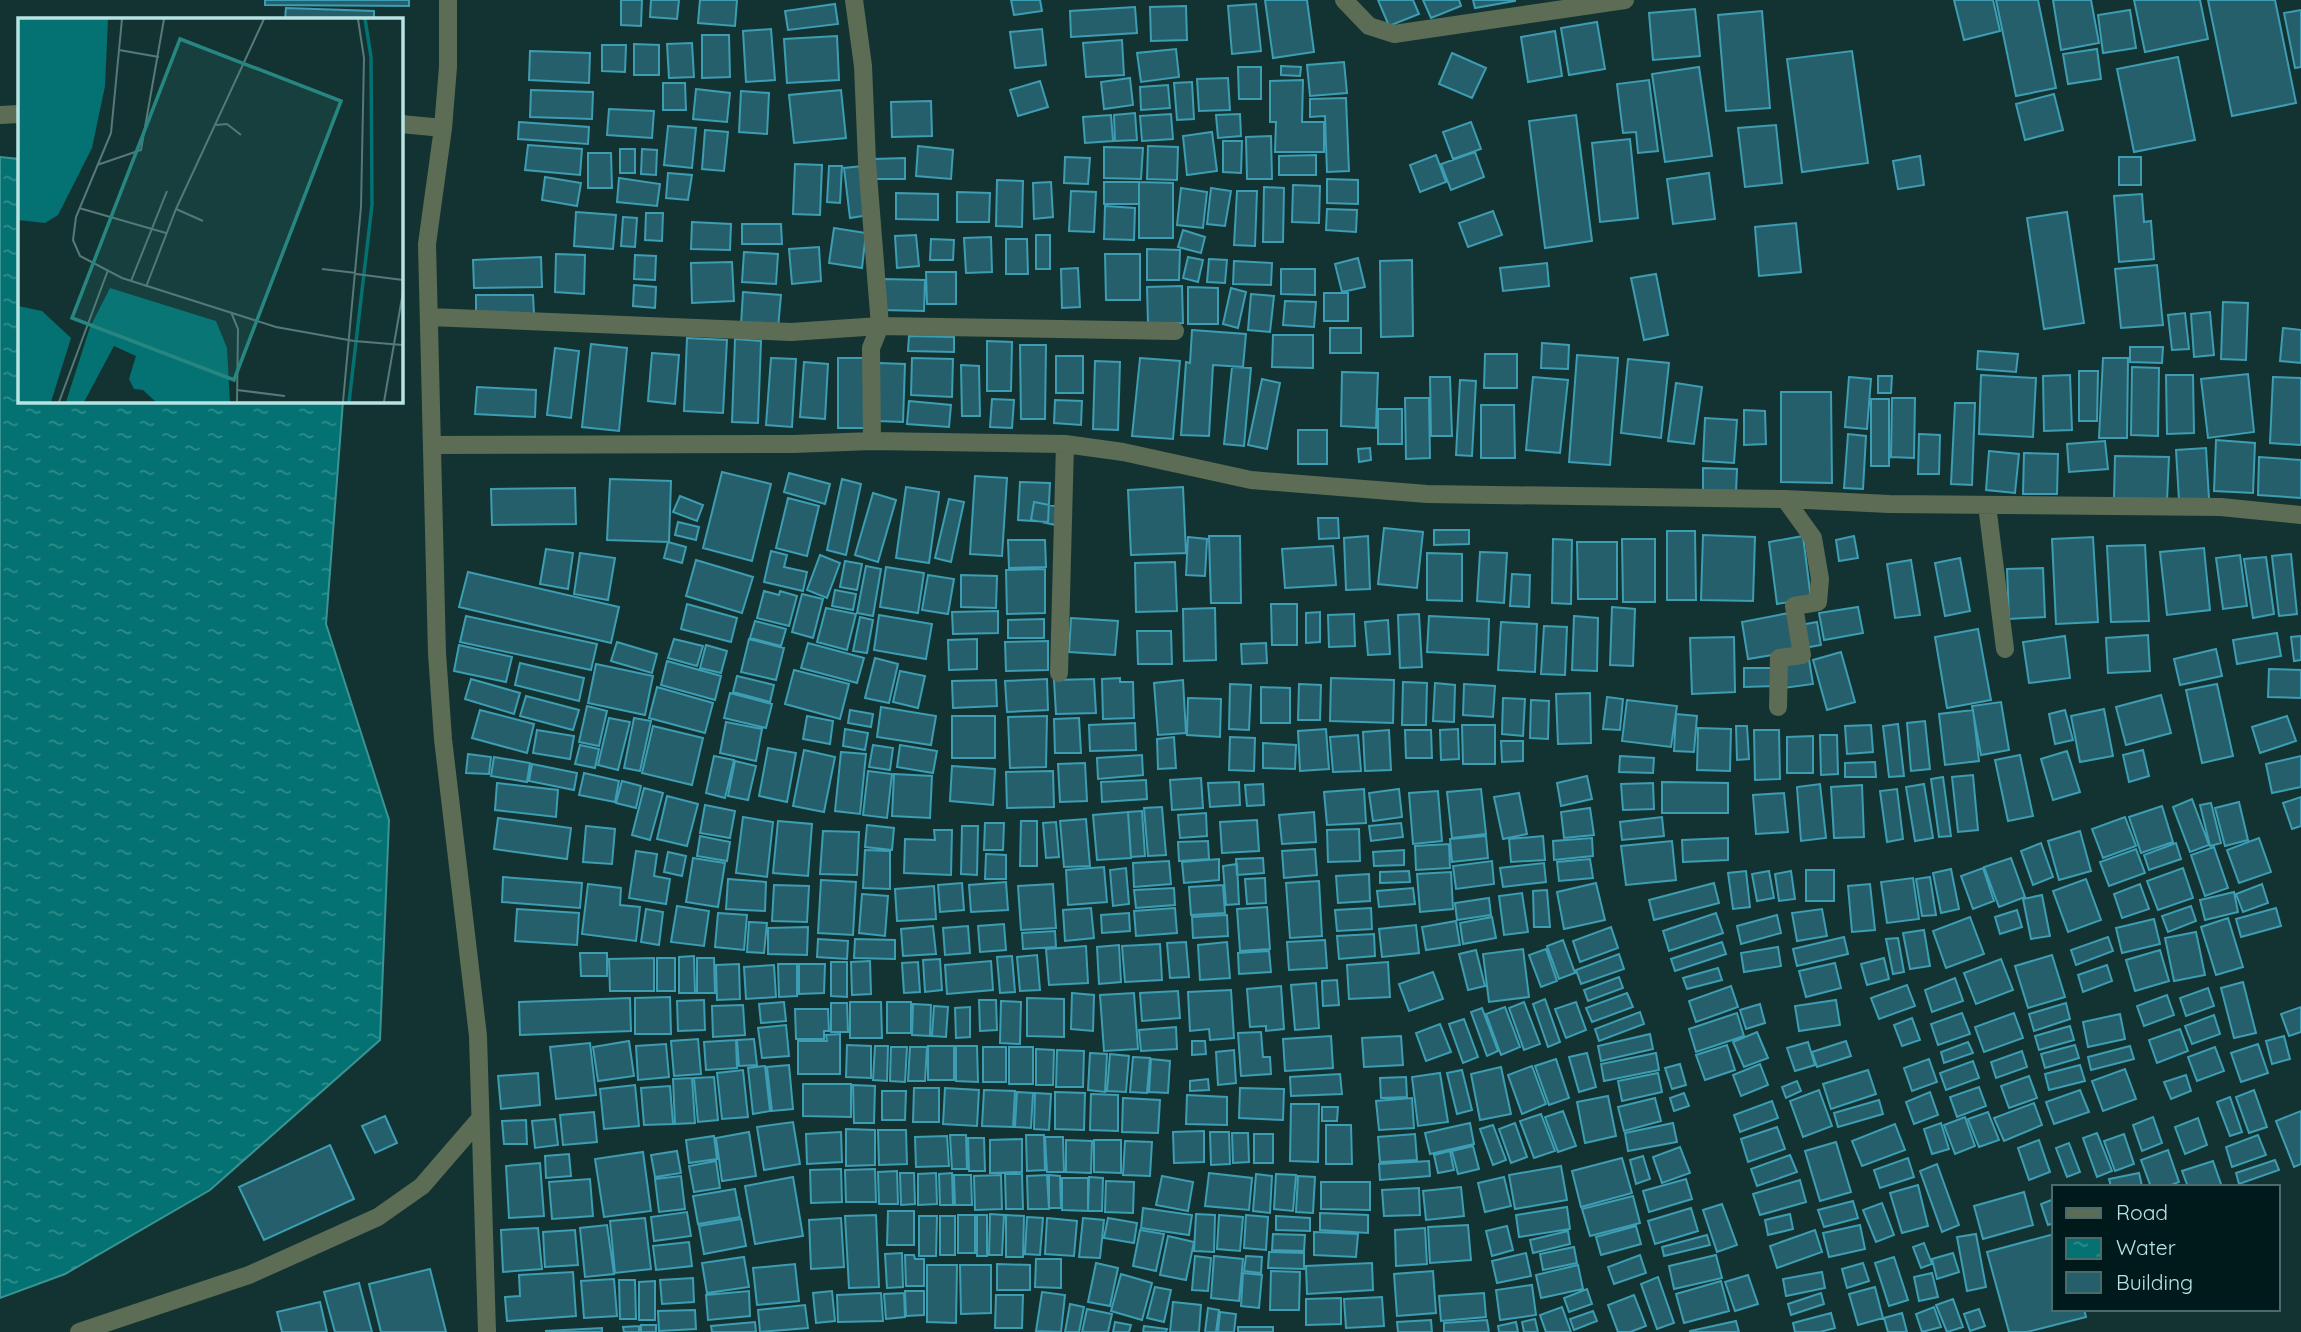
<svg xmlns="http://www.w3.org/2000/svg" width="2301" height="1332" font-family="Quicksand,sans-serif">
	<style>
		.water { fill: url(#water-ripples); stroke: #3a9494; stroke-width: 2 }
		.building { fill: #255f6c; stroke: #3d9db2; stroke-width: 2 }
		.lines { fill: none; stroke-linecap: round; stroke-linejoin: round }
		.minor { stroke: #5d6d55; stroke-width: 18 }
		.inset-river { fill: none; stroke: #047272; stroke-width: 3.5 }
		.inset-road { fill: none; stroke: #557a79; stroke-width: 2 }
		.view { fill: #288680; fill-opacity: 0.15; stroke: #288680; stroke-width: 3.5 }
		.inset-edge { fill: none; stroke: #b7e4e3; stroke-width: 3.5 }
	</style>
	<defs>
		<pattern id="water-ripples" width="26" height="14" patternUnits="userSpaceOnUse" patternTransform="scale(1.75)"><rect width="26" height="14" fill="#047272"/><path d="M2 4q2-2 4 0t4 0M15 11q2-2 4 0t4 0" fill="none" stroke="#328d8d"/></pattern>
	</defs>
	<rect width="100%" height="100%" fill="#133333"/>
	<path class="water" d="M0 157 19 159V401H343L326 624 389 820 380 1040 210 1190 65 1274 0 1298Z"/>
	<path class="building" d="M265 0H409V6L265 5Z
		M621 0H642L641 26 621 25Z
		M651 0H679L677 19 650 17Z
		M700 0H737L735 26 698 23Z
		M1011 0H1040L1042 11 1014 15Z
		M1265 0H1307L1314 52 1273 58Z
		M1378 0H1413L1419 14 1389 26Z
		M1423 0H1459L1461 6 1431 18Z
		M1473 0H1515V1L1475 8Z
		M1954 0H1993L2000 31 1964 40Z
		M1996 0H2038L2056 88 2016 96Z
		M2053 0H2091L2099 43 2061 50Z
		M2134 0H2200L2208 39 2145 52Z
		M2208 0H2275L2296 103 2232 116Z
		M835 4 838 24 788 30 785 11Z
		M1256 4 1261 51 1232 54 1228 6Z
		M1186 6 1187 40 1151 41 1150 7Z
		M1135 7 1137 33 1071 37 1070 11Z
		M286 8 374 11V19H285Z
		M1695 9 1700 56 1653 60 1649 13Z
		M2130 10 2136 48 2103 53 2098 15Z
		M2301 10V67L2295 68 2284 13Z
		M1762 11 1770 108 1726 111 1718 15Z
		M1597 22 1605 69 1569 75 1561 28Z
		M771 29 775 80 746 82 743 31Z
		M1042 29 1046 65 1015 68 1010 32Z
		M1555 31 1562 76 1528 82 1521 37Z
		M702 35H729L730 77 702 78Z
		M837 36 839 80 787 83 784 39Z
		M1122 40 1124 75 1086 77 1083 43Z
		M692 43 694 77 669 78 667 44Z
		M634 44 659 45V75H634Z
		M602 45H626L625 72 602 71Z
		M1176 49 1179 77 1141 82 1137 53Z
		M2097 49 2101 79 2068 84 2063 54Z
		M530 51 590 53 589 83 529 80Z
		M1852 51 1868 163 1802 172 1787 59Z
		M1452 53 1486 68 1472 98 1439 84Z
		M2178 57 2195 140 2134 152 2117 69Z
		M1344 62 1347 93 1310 96 1307 65Z
		M1281 66 1301 67 1300 76 1281 75Z
		M1238 67H1261V99H1239Z
		M1699 67 1712 156 1665 162 1652 74Z
		M1130 78 1133 105 1104 109 1101 82Z
		M1228 78 1230 110 1199 111 1197 79Z
		M1303 80 1302 122H1324V152H1275L1276 122H1270V81Z
		M1649 80 1658 151 1638 153 1636 132 1623 133 1617 84Z
		M1040 81 1048 107 1018 116 1010 90Z
		M1192 82 1194 119 1177 120 1174 83Z
		M663 83H685L686 110H663Z
		M1168 85 1170 108 1141 110 1140 87Z
		M696 89 730 93 727 122 693 119Z
		M531 90 593 92 592 119 530 117Z
		M841 90 846 138 794 143 789 95Z
		M741 91 769 93 767 134 739 132Z
		M2054 94 2063 130 2025 140 2016 104Z
		M1346 98 1349 171 1327 172 1325 116 1310 117V99Z
		M931 101 932 136 892 137 891 102Z
		M609 109 654 111 652 138 607 135Z
		M1135 113 1137 140 1115 141 1114 115Z
		M1171 114 1173 139 1142 141 1140 116Z
		M1240 114 1241 136 1218 138 1216 115Z
		M1111 115 1113 141 1085 143 1083 117Z
		M1576 115 1592 241 1545 248 1529 121Z
		M519 122 589 127 588 144 518 139Z
		M1471 122 1481 149 1453 159 1443 132Z
		M1776 125 1782 183 1745 187 1738 128Z
		M668 126 696 128 692 168 664 165Z
		M705 130 728 132 724 171 702 169Z
		M1212 132 1217 171 1187 175 1183 136Z
		M1271 136 1272 179H1247L1246 137Z
		M1630 139 1638 218 1600 222 1592 143Z
		M1223 141H1242L1241 173 1223 172Z
		M528 145 582 149 580 175 525 170Z
		M918 146 953 150 951 179 916 176Z
		M1148 146 1178 147 1177 180 1147 179Z
		M1104 147 1143 148 1141 179 1104 178Z
		M620 149H635V173H620Z
		M642 149 657 150 656 175 641 174Z
		M1475 152 1484 177 1451 190 1441 164Z
		M588 153H611L612 188H588Z
		M1316 155V175H1279V156Z
		M1436 155 1446 182 1420 192 1410 165Z
		M1920 156 1924 185 1898 189 1893 161Z
		M1065 157 1090 158 1088 184 1064 183Z
		M2119 157H2141V185H2119Z
		M905 158V179H874V159Z
		M795 164 822 165 820 215 793 214Z
		M829 166H842L840 203 827 202Z
		M862 166 869 215 850 218 844 168Z
		M668 173 692 175 688 200 666 198Z
		M1709 173 1715 219 1673 224 1667 179Z
		M545 177 581 183 577 206 542 200Z
		M619 178 660 184 657 206 617 202Z
		M1327 179 1358 180V204L1327 203Z
		M997 180 1023 181 1022 227 996 226Z
		M1051 182 1053 217 1034 219 1033 183Z
		M1104 182H1139V204H1104Z
		M1139 182 1173 183V238H1139Z
		M1293 185 1320 186 1319 223 1292 222Z
		M1264 187 1284 188 1283 242H1263Z
		M1181 188 1207 192 1203 228 1177 225Z
		M1211 188 1231 191 1225 226 1207 224Z
		M1071 191 1096 192 1094 232 1069 231Z
		M1237 191H1257L1255 246 1234 245Z
		M957 192 990 193 989 222H957Z
		M896 193 938 194V220L896 219Z
		M2142 194 2144 222 2151 221 2154 259 2119 262 2114 196Z
		M1105 206 1135 208 1134 240 1104 239Z
		M1327 209 1357 210 1356 232 1326 230Z
		M1493 211 1502 235 1468 247 1459 223Z
		M576 212 616 215 613 249 574 246Z
		M2067 212 2084 323 2044 329 2027 218Z
		M646 213H663L662 241 645 240Z
		M623 217 637 218 635 247 621 246Z
		M692 222 731 224 730 250 691 249Z
		M1796 223 1801 272 1759 276 1755 227Z
		M742 224H781L782 244H742Z
		M834 228 866 233 862 268 829 263Z
		M1183 230 1205 237 1201 253 1178 247Z
		M916 235 919 266 897 268 895 236Z
		M1036 235H1050V269H1036Z
		M991 237 992 272 966 273 964 238Z
		M931 239 954 240 953 260H930Z
		M1006 239H1027L1028 274H1006Z
		M819 247 821 281 792 284 789 249Z
		M1147 249 1180 250 1179 280H1147Z
		M744 252 778 254 776 284 742 282Z
		M556 254 585 255 584 294 555 292Z
		M1105 254H1140V300H1106Z
		M635 255 656 256 655 280 634 279Z
		M541 257 542 287 474 288 473 260Z
		M1188 257 1203 260 1198 282 1183 278Z
		M1358 258 1365 287 1342 292 1335 264Z
		M1209 259 1227 260 1225 283 1207 282Z
		M1412 260 1413 336 1381 337 1380 261Z
		M1234 261 1272 263 1271 285 1233 284Z
		M732 262 734 301 692 303 691 263Z
		M1547 263 1549 286 1503 291 1500 268Z
		M2157 265 2163 325 2121 328 2115 269Z
		M1078 268 1080 307 1062 308 1061 269Z
		M1281 269H1315V295L1281 294Z
		M926 272H956V304H927Z
		M1656 274 1668 335 1644 340 1631 278Z
		M884 279 925 280 924 311 883 310Z
		M634 285 656 287 655 308 633 306Z
		M1182 286 1183 323 1148 324 1147 287Z
		M1188 287 1218 288V324H1188Z
		M1231 288 1246 292 1238 328 1223 324Z
		M743 292 781 295 778 328 741 325Z
		M1324 293H1348V321H1324Z
		M1251 294 1274 296 1270 332 1248 330Z
		M476 295H533L534 314H476Z
		M1285 301 1316 302 1314 327 1283 325Z
		M2223 302 2248 303 2246 360 2221 359Z
		M2210 312 2214 355 2194 357 2191 314Z
		M2185 313 2189 349 2172 350 2168 315Z
		M1330 328H1361V353H1330Z
		M2283 328 2301 330V363L2280 361Z
		M1192 330 1246 334 1243 367 1213 365 1209 436 1181 435 1186 362 1190 363Z
		M1273 335H1313V368L1272 367Z
		M909 336 954 337V352L908 351Z
		M687 338 727 340 723 413 684 411Z
		M735 339 761 341 758 423 732 422Z
		M987 341 1012 342 1011 391H987Z
		M1542 343 1569 345 1568 369 1541 368Z
		M591 344 627 348 619 431 582 427Z
		M1020 345H1046L1045 419H1021Z
		M2130 347H2163L2162 363 2130 362Z
		M555 348 579 351 571 418 547 415Z
		M1978 351 2018 354 2016 372 1977 369Z
		M652 353 679 355 675 404 648 401Z
		M1485 354H1517V388H1484Z
		M1577 355 1618 358 1610 465 1569 462Z
		M1056 356H1083V393H1056Z
		M771 358 796 359 792 427 766 425Z
		M838 358H868V428H838Z
		M912 358 953 359 952 397 911 395Z
		M1140 358 1180 361 1173 439 1132 436Z
		M2103 358H2128L2127 438H2099Z
		M1628 359 1669 363 1661 438 1621 433Z
		M1095 361 1120 362 1118 430 1093 429Z
		M804 362 828 364 825 419 800 417Z
		M879 363 905 364 903 422 877 421Z
		M961 365 979 366 980 416H962Z
		M1232 367 1251 368 1244 446 1224 444Z
		M2132 367 2159 368 2158 436 2131 435Z
		M2079 371H2098L2097 421H2079Z
		M1342 372 1378 373 1376 428 1341 426Z
		M2248 374 2254 432 2208 438 2201 379Z
		M1981 375 2036 378 2033 437 1979 434Z
		M2070 375 2072 430 2044 431 2043 376Z
		M2166 375H2193L2194 433 2167 434Z
		M1878 376H1892L1891 393H1878Z
		M1430 377H1450L1452 436H1431Z
		M1533 377 1568 380 1560 453 1526 450Z
		M1849 377 1871 379 1867 429 1845 427Z
		M2273 377 2301 378V445L2270 443Z
		M1262 379 1280 383 1267 449 1248 445Z
		M1460 380 1476 381 1472 456 1456 455Z
		M1676 383 1702 387 1694 444 1668 441Z
		M477 387 536 390 535 417 475 414Z
		M1781 392H1831L1832 483 1781 482Z
		M1405 398H1429L1430 458 1406 459Z
		M1892 398H1915L1914 458 1891 457Z
		M992 399 1014 400 1012 428 990 427Z
		M1871 399H1889V466H1871Z
		M1055 400 1082 401 1081 425 1054 423Z
		M909 401 951 405 949 427 907 424Z
		M1955 403H1975L1972 485 1951 484Z
		M1481 405H1514L1515 458H1481Z
		M1378 409H1402V444H1378Z
		M1744 410 1765 411 1766 444 1744 445Z
		M1705 418 1737 420 1734 463 1703 461Z
		M1298 430H1327V464H1298Z
		M1848 434 1866 436 1863 489 1844 488Z
		M1919 434 1940 435 1939 474H1918Z
		M2216 440 2255 443 2253 493 2214 491Z
		M2105 441 2108 469 2069 472 2067 444Z
		M1370 448 1371 460 1359 462 1358 449Z
		M2206 448 2209 499 2179 500 2176 450Z
		M1989 451 2019 454 2015 493 1986 490Z
		M2024 453 2058 454 2057 494H2023Z
		M2115 456 2169 457 2167 501 2114 498Z
		M2259 457 2301 460V498L2258 495Z
		M1703 468 1737 469 1736 492 1703 491Z
		M722 472 771 484 752 561 703 548Z
		M789 473 830 484 825 504 784 492Z
		M975 476 1007 478 1002 556 970 554Z
		M610 479 671 481 669 542 607 540Z
		M842 479 861 484 846 555 827 550Z
		M1020 482 1050 483 1048 522 1018 520Z
		M906 487 939 492 929 563 896 558Z
		M1183 487 1186 553 1131 555 1128 490Z
		M575 488 576 524 492 525 491 489Z
		M873 493 896 500 878 562 855 555Z
		M680 496 703 505 697 521 673 512Z
		M788 498 819 506 807 556 776 548Z
		M949 499 964 502 951 562 935 558Z
		M1034 502 1060 507 1056 525 1031 520Z
		M1318 518H1338L1339 538 1319 539Z
		M678 522 699 527 696 540 675 535Z
		M1384 528 1423 532 1417 588 1378 584Z
		M1434 530H1469V544L1434 545Z
		M1667 531H1695L1696 600H1667Z
		M1703 535 1755 537 1753 601 1701 600Z
		M1209 536H1240L1241 603H1211Z
		M1368 536 1370 589 1346 590 1344 538Z
		M1803 536 1811 599 1777 604 1769 542Z
		M1854 536 1858 558 1839 561 1836 540Z
		M1188 537 1207 539 1205 576 1186 575Z
		M2093 537 2098 622 2056 624 2052 539Z
		M1553 539 1572 540 1571 604 1552 603Z
		M1622 539H1655V602H1623Z
		M1008 540H1045L1046 567 1009 568Z
		M668 542 686 547 682 563 664 558Z
		M1577 542H1617V599H1578Z
		M2145 545 2149 621 2111 622 2107 546Z
		M1333 546 1336 585 1285 588 1282 549Z
		M2204 548 2210 610 2167 615 2160 552Z
		M546 549 573 553 568 589 540 584Z
		M771 551 787 555 784 567 807 572 803 591 764 582Z
		M1480 552 1507 553 1504 603 1477 601Z
		M580 553 615 558 608 600 574 594Z
		M1427 553 1462 554V601L1427 600Z
		M2291 554 2297 614 2279 616 2272 556Z
		M820 555 840 563 827 598 807 590Z
		M2240 555 2247 606 2223 609 2216 558Z
		M2266 557 2274 614 2253 618 2244 559Z
		M1960 558 1970 611 1945 616 1935 563Z
		M696 560 753 577 742 613 686 596Z
		M1911 560 1920 615 1895 618 1887 564Z
		M845 561 862 564 857 590 840 587Z
		M1175 562 1177 611 1136 612 1135 563Z
		M866 566 881 569 873 616 857 613Z
		M886 567 924 573 918 613 880 607Z
		M2043 568 2045 617 2009 619 2007 569Z
		M1045 569V613L1007 614 1006 570Z
		M468 572 619 607 611 643 459 607Z
		M1512 574 1530 575 1529 607 1510 606Z
		M928 575 954 579 948 614 922 610Z
		M961 575 997 576 996 608 961 607Z
		M835 590 856 594 853 610 832 606Z
		M764 591 779 595 780 591 797 596 789 626 757 618Z
		M802 594 823 599 813 638 792 632Z
		M687 604 737 618 731 642 681 629Z
		M1271 604H1297V645H1272Z
		M1612 607 1635 609 1633 666 1610 665Z
		M1858 607 1863 633 1824 640 1819 613Z
		M826 608 856 614 847 650 817 642Z
		M1215 608 1216 660 1184 661 1183 609Z
		M998 611V633L953 634 952 612Z
		M1320 612V642L1306 643V613Z
		M1789 613 1796 651 1748 659 1742 622Z
		M1354 614 1355 646 1329 647 1328 615Z
		M1419 614 1422 667 1400 668 1398 615Z
		M879 615 932 624 926 659 874 650Z
		M466 616 597 644 591 670 460 642Z
		M1429 616 1489 619 1488 655 1427 652Z
		M1574 616 1598 618 1597 671 1572 670Z
		M860 617 873 620 867 653 853 651Z
		M1071 618 1118 621 1115 655 1069 652Z
		M1044 619V638H1008V620Z
		M1388 620 1390 654 1368 655 1365 622Z
		M755 621 786 629 781 646 750 638Z
		M1501 622 1537 624 1535 672 1498 670Z
		M1817 622 1821 645 1804 648 1800 625Z
		M1544 626 1567 627 1565 675 1541 674Z
		M1978 629 1991 700 1947 708 1935 637Z
		M1137 631H1171L1172 664H1138Z
		M2277 633 2281 656 2237 664 2233 640Z
		M2148 635 2150 671 2108 673 2106 638Z
		M2065 636 2070 678 2029 683 2023 642Z
		M2301 636V660L2294 661 2291 637Z
		M1734 637 1735 692 1692 694 1690 638Z
		M674 639 703 646 697 666 668 658Z
		M749 639 784 648 776 680 741 672Z
		M977 639V669L949 670 948 640Z
		M1048 641V670L1006 671 1005 642Z
		M617 642 657 654 652 673 611 661Z
		M808 643 864 658 857 683 801 668Z
		M1266 643 1267 663 1242 664 1241 644Z
		M459 645 512 657 506 682 454 671Z
		M706 645 727 651 721 673 700 668Z
		M2216 649 2222 676 2180 685 2174 659Z
		M1841 652 1855 702 1827 710 1813 660Z
		M875 658 898 664 889 703 865 698Z
		M1809 659 1813 684 1784 688 1780 663Z
		M667 661 721 676 715 700 661 685Z
		M520 663 584 678 579 701 515 685Z
		M596 664 653 676 645 715 588 703Z
		M1744 668H1775V686L1744 687Z
		M2269 669 2301 670V698L2268 697Z
		M794 670 849 684 840 719 785 704Z
		M900 671 925 676 918 708 893 702Z
		M737 676 774 685 770 702 733 692Z
		M1120 678V682H1133L1134 718 1103 719 1102 679Z
		M1331 678 1394 680 1393 723 1330 721Z
		M471 679 520 693 514 714 465 699Z
		M1047 679 1048 710 1007 712 1005 681Z
		M1094 679 1096 713 1056 714 1054 680Z
		M996 680 997 706 953 708 952 681Z
		M1183 680 1186 733 1158 735 1154 683Z
		M1403 682 1427 683 1426 725H1402Z
		M1435 683 1455 685 1454 722 1433 721Z
		M1230 684 1251 685 1249 730 1229 729Z
		M1299 684 1321 685 1320 720H1298Z
		M1464 684 1495 686 1493 717 1463 715Z
		M2217 684 2233 756 2202 763 2186 690Z
		M657 687 713 703 705 733 649 718Z
		M1261 687 1290 688V723H1261Z
		M730 693 772 704 766 728 724 718Z
		M1590 693 1591 743 1558 744 1556 694Z
		M2161 695 2171 733 2126 745 2116 707Z
		M526 696 579 710 573 730 520 716Z
		M1607 697 1623 699 1620 730 1603 729Z
		M1188 698 1221 699 1220 737 1187 735Z
		M1503 698 1525 699 1523 736 1502 734Z
		M1531 700 1549 701 1548 739 1530 738Z
		M1627 700 1677 706 1671 747 1622 741Z
		M2001 702 2009 750 1981 755 1972 706Z
		M587 706 607 711 599 746 579 742Z
		M881 707 936 716 931 745 877 737Z
		M2104 709 2113 756 2080 762 2071 716Z
		M480 710 534 724 527 753 472 738Z
		M850 710 873 714 871 727 848 723Z
		M1973 710 1979 761 1945 765 1939 714Z
		M2065 710 2073 740 2055 744 2049 714Z
		M1676 714 1697 716 1694 752 1674 751Z
		M807 716 833 721 830 744 803 739Z
		M952 716H995V758H952Z
		M1047 716 1046 767 1010 768 1008 717Z
		M2287 716 2296 741 2260 753 2252 727Z
		M609 718 630 722 618 770 598 765Z
		M634 718 651 721 640 771 624 768Z
		M1079 718 1081 753H1055L1054 719Z
		M1925 721 1930 769 1911 771 1907 723Z
		M726 722 762 729 756 761 720 753Z
		M1135 723 1136 750 1090 751 1089 725Z
		M1898 724 1904 776 1889 777 1883 726Z
		M1462 725H1495V764H1463Z
		M1871 725 1873 752 1847 754 1845 726Z
		M653 726 703 738 692 785 642 773Z
		M1736 726H1747L1749 759 1737 760Z
		M1698 728 1731 729 1730 771 1697 770Z
		M845 729 868 733 865 750 843 746Z
		M1326 729 1329 769 1300 771 1298 731Z
		M1458 729 1459 759 1441 760 1440 730Z
		M537 730 574 736 570 759 533 753Z
		M1389 730 1391 770 1365 771 1363 732Z
		M1405 730H1431L1432 758H1406Z
		M1754 730H1779L1780 779 1755 780Z
		M1358 735 1361 771 1333 772 1330 737Z
		M1820 735H1837L1838 774 1821 775Z
		M1813 736V773H1787V737Z
		M1174 737 1176 768 1158 769 1157 739Z
		M1230 737 1255 738 1254 771 1229 770Z
		M1501 741H1523V761L1502 762Z
		M1263 743 1296 745 1295 769 1263 768Z
		M580 745 599 749 595 768 575 764Z
		M873 745 893 748 890 770 869 767Z
		M900 745 937 751 933 773 897 767Z
		M768 748 796 753 787 802 759 796Z
		M804 750 835 757 824 812 793 806Z
		M2143 750 2149 776 2129 782 2123 755Z
		M2067 751 2080 792 2053 800 2041 759Z
		M841 752 866 754 860 814 835 811Z
		M468 754 491 757 489 774 466 773Z
		M1142 755 1143 775 1098 779 1097 758Z
		M2020 755 2033 816 2008 821 1995 760Z
		M714 756 734 760 725 798 706 793Z
		M1620 756 1654 758 1653 773 1619 772Z
		M2301 756V787L2272 793 2266 764Z
		M494 757 530 763 527 782 491 776Z
		M735 761 756 766 748 800 728 796Z
		M1875 762 1876 777H1845V763Z
		M1085 763 1087 801 1060 802 1058 764Z
		M532 764 577 773 574 790 529 781Z
		M952 766 995 769 993 805 950 801Z
		M868 771 892 774 887 818 863 815Z
		M1053 771 1054 807 1007 808 1006 772Z
		M584 773 619 781 615 802 579 795Z
		M894 774 932 776 930 818 892 816Z
		M1973 775 1978 830 1958 832 1952 777Z
		M1587 776 1592 799 1561 806 1557 783Z
		M1943 777 1951 836 1939 837 1931 779Z
		M1201 778 1203 808 1172 810 1170 780Z
		M1146 780 1147 799 1102 802 1101 782Z
		M622 781 641 786 636 808 616 803Z
		M1239 782 1240 805 1210 807 1208 783Z
		M1662 782 1728 783V813H1662Z
		M497 783 558 790 556 817 495 810Z
		M1653 783 1654 809 1623 810 1621 784Z
		M1263 784 1264 805 1247 806 1245 785Z
		M1820 784 1826 838 1801 841 1797 787Z
		M1924 784 1933 838 1915 841 1906 787Z
		M1862 785 1864 837 1834 838 1831 787Z
		M644 788 663 793 650 840 632 835Z
		M1364 789 1366 823 1327 825 1324 792Z
		M1399 789 1402 817 1373 821 1369 793Z
		M1481 789 1486 834 1452 838 1447 792Z
		M1897 789 1903 839 1887 842 1880 791Z
		M1438 791 1442 841 1413 844 1409 793Z
		M1519 793 1527 834 1503 839 1494 797Z
		M1784 793 1788 832 1756 834 1753 795Z
		M667 796 698 804 687 846 657 839Z
		M2301 797V826L2292 829 2283 803Z
		M2192 799 2209 845 2190 852 2173 807Z
		M2239 802 2248 840 2225 846 2215 808Z
		M2211 803 2221 843 2210 846 2200 805Z
		M705 805 735 811 730 838 700 833Z
		M2162 806 2173 842 2141 853 2129 817Z
		M1162 807 1166 855 1148 856 1144 808Z
		M1590 808 1594 835 1564 838 1561 812Z
		M1142 811 1145 856 1131 857 1128 812Z
		M1128 812 1131 858 1097 860 1093 815Z
		M1314 812 1316 842 1282 844 1279 815Z
		M1206 813 1207 836 1180 838 1178 815Z
		M743 817 773 822 767 877 736 873Z
		M1662 817 1664 836 1622 840 1620 822Z
		M2125 817 2136 846 2103 858 2092 829Z
		M498 818 571 828 567 859 494 849Z
		M1086 819 1090 866 1064 867 1060 821Z
		M1257 820 1259 851 1222 853 1220 822Z
		M778 821 812 824 808 876 773 873Z
		M1021 821H1037V866H1020Z
		M1056 822 1059 857 1046 858 1043 823Z
		M985 823H1004L1003 850H984Z
		M1401 823 1403 837 1371 841 1369 826Z
		M867 825 894 828 892 850 865 847Z
		M586 826 615 829 612 864 583 862Z
		M962 826H978L977 875 961 874Z
		M1359 829 1360 861 1328 862 1327 830Z
		M934 830H952L951 875 904 873 905 839 935 840Z
		M823 831 859 832 857 875 820 874Z
		M2080 831 2091 871 2059 880 2048 841Z
		M700 836 730 842 727 861 697 856Z
		M1486 836 1488 858 1452 862 1450 839Z
		M1543 836 1545 860 1511 862 1509 839Z
		M1592 838 1593 856 1554 860 1553 841Z
		M1728 838V860L1683 862 1682 840Z
		M2259 838 2271 872 2239 883 2227 850Z
		M1208 841 1209 859 1179 861 1178 842Z
		M1672 841 1676 880 1626 885 1621 846Z
		M2041 843 2053 877 2033 885 2021 851Z
		M2176 843 2181 859 2149 870 2144 855Z
		M1449 844 1450 868 1416 870 1415 846Z
		M2214 847 2228 888 2205 896 2191 855Z
		M1315 849 1317 875 1284 878 1282 851Z
		M2136 849 2145 873 2109 886 2100 862Z
		M865 850 890 851V889L863 888Z
		M1404 850V865L1374 866 1373 852Z
		M636 851 657 854 654 876 670 879 666 904 629 898Z
		M668 852 686 856 682 876 664 872Z
		M986 854 1006 855V879H985Z
		M693 858 725 863 718 907 686 902Z
		M1263 858 1264 873 1237 875 1236 859Z
		M2011 858 2025 897 1999 907 1984 867Z
		M1219 859V880L1184 883 1182 862Z
		M1590 859 1593 878 1559 881 1557 862Z
		M1169 861 1171 884 1134 887 1133 863Z
		M1492 861 1494 884 1456 889 1453 866Z
		M1544 863 1546 882 1503 887 1500 868Z
		M1237 864 1239 904 1226 905 1223 866Z
		M1104 867 1107 902 1068 905 1066 870Z
		M1126 868 1129 904 1113 906 1110 870Z
		M1983 868 1994 901 1973 909 1961 876Z
		M2183 868 2193 898 2158 910 2147 881Z
		M1951 869 1959 909 1941 913 1933 873Z
		M1806 870H1834V901H1806Z
		M1409 871 1410 882 1380 883V872Z
		M1746 871 1750 907 1733 909 1728 873Z
		M1769 871 1774 898 1757 901 1752 874Z
		M1791 871 1795 899 1779 901 1775 874Z
		M1451 872 1453 909 1420 912 1417 874Z
		M1369 874 1370 901 1338 903 1336 876Z
		M503 877 582 883 580 908 502 902Z
		M1930 877 1936 915 1922 916 1916 879Z
		M1265 878 1266 903 1247 904 1245 879Z
		M1913 878 1919 919 1887 923 1881 882Z
		M728 879 766 882 765 911 726 909Z
		M2086 879 2101 920 2068 932 2053 891Z
		M821 880 856 882 853 935 818 933Z
		M1319 881 1322 936 1290 938 1286 883Z
		M1006 882 1008 910 971 912 969 885Z
		M962 883 964 910 940 912 938 885Z
		M1596 883 1605 920 1564 929 1557 892Z
		M1714 883 1719 903 1654 920 1649 900Z
		M588 884 621 888 620 905 640 907 636 941 582 934Z
		M1053 884 1056 928 1021 930 1018 886Z
		M1870 884 1875 930 1852 932 1848 886Z
		M2140 884 2149 909 2122 918 2114 894Z
		M2262 884 2268 903 2243 912 2236 894Z
		M774 885 809 886 807 922 772 921Z
		M1223 885 1225 913 1191 915 1189 887Z
		M934 886 936 919 897 921 895 889Z
		M1174 888 1175 905 1136 908 1134 890Z
		M1413 888 1415 904 1379 907 1377 891Z
		M1547 890 1550 927H1534L1533 891Z
		M2234 892 2238 912 2205 920 2200 900Z
		M1522 893 1528 932 1504 935 1499 896Z
		M862 894 888 896 885 936 859 933Z
		M2042 895 2050 936 2031 939 2023 899Z
		M1489 898 1491 915 1457 920 1455 903Z
		M677 906 709 911 704 946 671 942Z
		M2191 906 2196 921 2168 932 2162 916Z
		M1267 907 1270 949 1240 951 1237 909Z
		M1091 908 1094 938 1065 941 1063 910Z
		M1175 908 1177 933 1136 936 1134 911Z
		M1371 908 1372 929 1337 931 1335 910Z
		M2276 908 2281 926 2241 937 2236 919Z
		M517 909 579 913 577 945 515 941Z
		M646 909 663 912 659 945 641 942Z
		M1822 909 1827 936 1797 941 1792 913Z
		M2017 910 2022 927 2000 934 1995 917Z
		M718 913 747 915 744 950 715 947Z
		M1129 913 1130 931 1102 933 1101 915Z
		M1716 913 1723 933 1669 951 1663 931Z
		M1227 915 1228 936 1193 938 1192 917Z
		M1777 915 1781 933 1741 944 1737 926Z
		M1492 917 1496 938 1463 944 1460 923Z
		M1970 917 1984 954 1946 968 1933 931Z
		M2228 918 2243 967 2216 975 2201 927Z
		M2154 919 2160 944 2122 953 2116 928Z
		M1456 921 1460 945 1426 950 1422 927Z
		M749 922 767 923 764 953 747 952Z
		M1004 924 1006 950 980 952 978 926Z
		M1416 925 1419 953 1382 957 1379 929Z
		M933 926 936 954 903 956 901 929Z
		M968 926 970 953 945 955 943 928Z
		M808 927 807 955 768 954V928Z
		M1611 927 1618 948 1580 962 1573 941Z
		M1924 930 1930 966 1910 969 1903 933Z
		M1055 931 1056 947 1023 949 1022 933Z
		M2196 932 2205 975 2174 981 2165 938Z
		M1374 934 1375 956 1339 959 1337 936Z
		M1844 937 1848 954 1797 966 1793 949Z
		M2108 937 2113 951 2076 965 2071 950Z
		M1898 938 1904 972 1893 974 1886 939Z
		M818 939 848 941 847 959 817 957Z
		M855 939 895 940V959L854 958Z
		M1325 940 1327 968 1289 970 1287 942Z
		M1563 940 1575 973 1559 979 1547 946Z
		M1186 942 1189 977 1170 978 1167 943Z
		M1227 942 1230 978 1200 980 1198 945Z
		M1722 942 1726 954 1675 971 1671 959Z
		M1160 944 1162 980 1125 982 1122 946Z
		M1119 945 1121 982 1099 984 1097 947Z
		M1086 946 1088 983 1049 985 1046 949Z
		M1778 947 1781 966 1744 972 1741 953Z
		M1523 949 1529 997 1489 1002 1483 954Z
		M1546 949 1557 981 1541 987 1529 955Z
		M1476 950 1485 986 1468 990 1459 954Z
		M2160 950 2169 981 2135 991 2126 960Z
		M1269 951 1271 972 1239 974 1238 953Z
		M580 953H607V976H581Z
		M1619 954 1624 969 1581 984 1576 970Z
		M1037 955 1040 990 1020 991 1017 957Z
		M2052 955 2065 997 2028 1008 2015 966Z
		M694 956 695 993H679V957Z
		M1012 956 1015 992 1000 993 997 957Z
		M654 958V991H610L609 959Z
		M657 958H675V991H657Z
		M697 958H714L715 993H697Z
		M1884 958 1889 979 1867 985 1861 964Z
		M940 959 942 990 925 992 923 960Z
		M2001 959 2013 990 1976 1004 1964 973Z
		M870 961 871 994 852 995 851 962Z
		M991 961 993 990 947 994 945 965Z
		M831 962H847V997L831 996Z
		M918 962 920 992 904 993 902 963Z
		M1388 962 1390 997 1349 999 1347 965Z
		M1835 963 1841 988 1806 997 1799 971Z
		M739 964 740 999 717 1000 716 965Z
		M778 964H797V996L779 997Z
		M799 964H825L824 993 799 994Z
		M774 965 776 997 746 999 744 967Z
		M2107 965 2112 981 2083 992 2078 975Z
		M1718 968 1722 980 1687 989 1683 978Z
		M1433 972 1443 999 1409 1011 1399 984Z
		M1619 977 1623 988 1588 1001 1584 990Z
		M1955 978 1963 1001 1932 1012 1925 990Z
		M1337 980 1339 1005 1323 1006 1322 981Z
		M2243 982 2256 1033 2234 1038 2221 988Z
		M1316 983 1319 1028 1295 1030 1291 985Z
		M1907 985 1915 1006 1879 1019 1871 998Z
		M1281 986 1284 1029 1266 1031V1026L1250 1027 1247 989Z
		M1731 986 1738 1007 1696 1022 1689 1001Z
		M2208 988 2214 1006 2186 1016 2180 998Z
		M1231 990 1234 1038 1210 1040 1209 1029 1190 1031 1188 992Z
		M1178 991 1180 1018 1142 1021 1140 993Z
		M1072 993 1094 995 1093 1031 1071 1029Z
		M1134 993 1138 1049 1104 1051 1100 995Z
		M1627 993 1633 1007 1592 1022 1586 1008Z
		M2167 995 2174 1015 2144 1026 2137 1006Z
		M670 997 671 1034H635V998Z
		M630 998 631 1031 520 1035 519 1002Z
		M1027 998 1064 999V1037L1027 1036Z
		M1545 999 1560 1042 1548 1047 1533 1004Z
		M704 1000 705 1030 678 1031 677 1001Z
		M979 1000H996L997 1030 980 1031Z
		M1836 1000 1840 1025 1799 1031 1795 1006Z
		M1001 1001 1021 1002 1020 1044 1000 1043Z
		M784 1002 786 1021 761 1023 759 1004Z
		M850 1002H881L882 1038H850Z
		M887 1002H911V1033H887Z
		M1524 1002 1540 1044 1524 1050 1509 1008Z
		M1576 1002 1586 1030 1566 1038 1555 1009Z
		M831 1003H847L848 1032H831Z
		M2066 1003 2070 1019 2034 1031 2029 1014Z
		M913 1004 931 1005 930 1036 912 1035Z
		M1760 1004 1765 1023 1746 1029 1740 1010Z
		M743 1005 745 1035 713 1037 712 1006Z
		M934 1006 948 1007 946 1037 932 1036Z
		M970 1007V1037L956 1038 955 1008Z
		M1505 1007 1520 1047 1501 1055 1486 1014Z
		M2301 1007V1032L2289 1036 2281 1014Z
		M1482 1008 1498 1051 1487 1056 1471 1012Z
		M795 1009H828L829 1031H824V1039H796Z
		M1640 1012 1644 1024 1599 1041 1595 1029Z
		M1737 1013 1744 1036 1696 1052 1689 1029Z
		M1962 1013 1970 1034 1938 1045 1931 1024Z
		M2014 1013 2023 1038 1984 1052 1975 1027Z
		M2120 1014 2125 1039 2088 1047 2083 1022Z
		M2214 1015 2220 1034 2192 1044 2185 1026Z
		M1912 1018 1920 1040 1902 1046 1894 1025Z
		M1464 1019 1478 1057 1463 1063 1449 1024Z
		M1440 1024 1451 1052 1426 1061 1416 1033Z
		M786 1025 789 1056 762 1058 758 1028Z
		M2070 1026 2074 1040 2039 1050 2035 1036Z
		M1176 1027 1177 1049 1141 1051 1139 1030Z
		M2180 1029 2188 1051 2157 1063 2149 1040Z
		M1261 1032 1263 1057H1270L1271 1074 1241 1076 1238 1033Z
		M1757 1032 1768 1058 1744 1067 1733 1042Z
		M840 1034V1074H798V1041H827L826 1035Z
		M1650 1034 1653 1049 1601 1061 1598 1046Z
		M1331 1036 1333 1068 1285 1071 1283 1039Z
		M1401 1036 1403 1065 1364 1067 1362 1038Z
		M2284 1036 2290 1059 2272 1064 2266 1041Z
		M698 1039 701 1074 674 1076 671 1041Z
		M754 1039 757 1065 739 1066 737 1040Z
		M736 1040 737 1068 706 1070 704 1042Z
		M629 1041 634 1076 598 1081 593 1047Z
		M1192 1041H1205L1206 1054 1192 1055Z
		M1846 1041 1851 1056 1817 1067 1812 1052Z
		M1808 1042 1815 1065 1795 1071 1787 1048Z
		M1968 1042 1973 1053 1944 1063 1941 1052Z
		M590 1043 596 1095 556 1099 550 1047Z
		M666 1044 669 1077 638 1080 636 1046Z
		M2258 1044 2268 1073 2241 1082 2231 1053Z
		M847 1045 871 1046V1078L846 1077Z
		M1727 1045 1735 1070 1705 1080 1696 1055Z
		M2075 1045 2079 1058 2045 1068 2041 1054Z
		M875 1046H888L887 1081 873 1080Z
		M928 1046H954V1080H928Z
		M956 1046H977L978 1082 956 1081Z
		M2130 1046 2134 1059 2091 1070 2088 1057Z
		M891 1047H907L905 1082 890 1081Z
		M910 1047H927L925 1081H908Z
		M983 1047H1006V1082H983Z
		M1009 1047H1033V1084H1009Z
		M2215 1047 2224 1071 2197 1081 2188 1057Z
		M1036 1049 1054 1050 1053 1085H1036Z
		M1057 1050 1084 1051 1083 1087H1056Z
		M1234 1050 1236 1083 1218 1085 1216 1052Z
		M2022 1051 2027 1067 1996 1078 1991 1062Z
		M1090 1053 1107 1054 1105 1092 1088 1090Z
		M1587 1053 1596 1087 1579 1092 1569 1057Z
		M1656 1053 1659 1070 1604 1081 1601 1064Z
		M1110 1054 1129 1056 1126 1092 1107 1091Z
		M1133 1057 1150 1058 1147 1093 1130 1092Z
		M1151 1059 1170 1061 1168 1093 1149 1092Z
		M1556 1059 1569 1098 1549 1105 1535 1066Z
		M1929 1059 1937 1082 1912 1091 1904 1068Z
		M1973 1061 1979 1078 1946 1090 1940 1073Z
		M1680 1064 1686 1085 1672 1089 1665 1068Z
		M1760 1064 1768 1085 1741 1096 1733 1075Z
		M789 1065 793 1109 772 1111 767 1067Z
		M2080 1065 2085 1081 2049 1090 2045 1074Z
		M765 1066 770 1111 753 1114 748 1068Z
		M1532 1066 1546 1104 1522 1114 1508 1075Z
		M1501 1067 1511 1114 1480 1120 1471 1074Z
		M2125 1069 2136 1099 2103 1111 2092 1081Z
		M743 1070 748 1117 722 1119 717 1073Z
		M1462 1070 1472 1110 1457 1114 1447 1073Z
		M1868 1070 1876 1094 1831 1109 1823 1084Z
		M538 1073 540 1105 501 1109 498 1076Z
		M1440 1073 1448 1122 1418 1126 1412 1077Z
		M1658 1073 1662 1092 1622 1101 1618 1081Z
		M1340 1074 1342 1094 1291 1096 1290 1077Z
		M2186 1075 2191 1091 2171 1099 2164 1082Z
		M2029 1076 2037 1098 2009 1108 2001 1086Z
		M714 1077 718 1120 698 1122 694 1078Z
		M1406 1077 1407 1097 1381 1098 1380 1078Z
		M692 1078 695 1123 675 1124 673 1079Z
		M1208 1079 1209 1090 1190 1091V1081Z
		M1797 1081 1801 1091 1786 1098 1782 1087Z
		M803 1084H851V1117L803 1116Z
		M635 1085 639 1126 604 1129 600 1089Z
		M853 1085 875 1086 874 1123H854Z
		M670 1086 673 1124 644 1125 641 1088Z
		M1979 1087 1986 1106 1957 1117 1950 1097Z
		M914 1088H939V1122H913Z
		M945 1088 979 1090 977 1126 943 1124Z
		M1240 1088 1284 1089 1283 1120 1239 1118Z
		M984 1090 1015 1091 1013 1127 982 1126Z
		M1819 1090 1832 1126 1803 1137 1790 1101Z
		M2080 1090 2089 1112 2054 1124 2046 1102Z
		M2254 1090 2267 1127 2249 1133 2236 1097Z
		M882 1091H906L905 1120H882Z
		M1017 1092 1033 1093 1031 1128 1015 1127Z
		M1055 1092 1085 1093 1084 1130 1055 1129Z
		M1930 1092 1938 1115 1914 1124 1906 1102Z
		M1035 1093 1051 1094 1049 1130 1034 1129Z
		M1684 1093 1689 1106 1674 1111 1670 1098Z
		M1091 1094 1118 1095V1131L1090 1130Z
		M1187 1095 1227 1097V1125L1186 1124Z
		M1608 1096 1616 1136 1585 1143 1577 1102Z
		M2230 1097 2242 1132 2230 1136 2217 1102Z
		M1123 1098 1160 1100 1158 1133 1122 1132Z
		M1412 1098 1414 1128 1379 1130 1376 1101Z
		M1655 1098 1661 1121 1624 1131 1618 1107Z
		M1879 1100 1883 1114 1838 1127 1834 1113Z
		M1772 1101 1778 1118 1740 1132 1734 1115Z
		M2034 1103 2042 1125 2004 1141 1994 1118Z
		M1291 1104H1319L1318 1162 1290 1161Z
		M1322 1107H1338L1337 1121H1322Z
		M1563 1111 1576 1146 1558 1152 1545 1117Z
		M2301 1111V1164L2294 1167 2276 1121Z
		M594 1112 597 1142 563 1145 560 1115Z
		M1988 1112 1999 1140 1979 1147 1968 1119Z
		M1541 1114 1555 1151 1534 1158 1520 1121Z
		M385 1116 397 1143 375 1153 362 1126Z
		M1965 1117 1975 1146 1955 1154 1944 1125Z
		M2153 1117 2162 1143 2142 1151 2133 1125Z
		M2198 1118 2207 1145 2185 1154 2175 1127Z
		M555 1119 558 1145 535 1148 532 1121Z
		M526 1120 527 1144H504L502 1121Z
		M793 1122 800 1164 764 1170 757 1127Z
		M1470 1123 1474 1144 1430 1154 1425 1133Z
		M1515 1123 1527 1157 1511 1163 1499 1129Z
		M1673 1123 1677 1142 1628 1151 1625 1133Z
		M1941 1123 1949 1149 1932 1154 1924 1129Z
		M1895 1124 1905 1150 1862 1166 1852 1141Z
		M1326 1125H1351L1352 1164H1326Z
		M1493 1125 1506 1160 1493 1165 1480 1129Z
		M1777 1127 1785 1149 1748 1162 1741 1139Z
		M846 1129 875 1130V1165L846 1166Z
		M878 1130H906L907 1164 879 1165Z
		M1204 1131V1162L1174 1163 1173 1132Z
		M749 1132 756 1176 722 1181 716 1138Z
		M841 1132 842 1162 807 1164 806 1134Z
		M1210 1132H1229L1230 1164 1211 1165Z
		M1232 1133H1248L1249 1162 1233 1163Z
		M2097 1133 2112 1171 2097 1177 2083 1138Z
		M1254 1134H1273V1163H1254Z
		M1415 1134 1417 1160 1380 1162 1378 1137Z
		M2124 1134 2134 1164 2115 1171 2104 1141Z
		M950 1135H966L967 1169H952Z
		M1026 1135H1044L1045 1170 1027 1171Z
		M2258 1135 2266 1155 2232 1167 2226 1147Z
		M714 1136 717 1159 689 1163 686 1140Z
		M947 1136 949 1166 916 1167 915 1137Z
		M1045 1137H1063L1064 1172H1047Z
		M968 1138H984L985 1171H969Z
		M1022 1139V1172L990 1173V1140Z
		M1066 1140 1092 1141 1091 1173 1066 1172Z
		M1094 1140H1121V1173L1094 1172Z
		M2039 1140 2050 1172 2029 1180 2018 1148Z
		M1125 1141 1152 1142 1150 1176 1123 1175Z
		M1836 1142 1851 1192 1820 1201 1805 1151Z
		M2069 1143 2080 1172 2067 1177 2056 1148Z
		M330 1145 354 1199 264 1240 239 1187Z
		M1473 1146 1479 1169 1458 1174 1452 1151Z
		M1680 1147 1690 1173 1662 1183 1653 1157Z
		M2168 1150 2179 1182 2166 1187H2151L2141 1160Z
		M677 1151 681 1173 655 1177 651 1155Z
		M1450 1151 1454 1170 1438 1173 1434 1155Z
		M643 1152 651 1211 604 1217 595 1159Z
		M569 1154 571 1176 546 1178 545 1156Z
		M1790 1155 1797 1172 1757 1186 1751 1169Z
		M1643 1156 1650 1179 1636 1184 1630 1160Z
		M1622 1158 1632 1193 1581 1207 1572 1171Z
		M1908 1158 1914 1177 1880 1188 1874 1170Z
		M2275 1160 2279 1170 2239 1184 2236 1173Z
		M716 1161 720 1188 694 1192 689 1166Z
		M1429 1161 1430 1176 1380 1180 1379 1164Z
		M2213 1161 2222 1187H2188L2182 1171Z
		M540 1163 544 1216 509 1218 506 1166Z
		M1937 1164 1959 1225 1942 1232 1920 1171Z
		M1561 1166 1567 1200 1515 1209 1509 1175Z
		M841 1169 842 1202 811 1203 810 1170Z
		M875 1169 876 1202H846L845 1170Z
		M897 1171 898 1204H879L878 1172Z
		M900 1173H914L915 1204 901 1205Z
		M936 1173 937 1204 918 1205V1174Z
		M952 1173 953 1205H940L939 1174Z
		M1209 1173 1252 1178 1249 1210 1205 1206Z
		M2139 1173 2142 1186 2111 1187 2109 1179Z
		M1005 1174H1022L1023 1209H1006Z
		M1256 1174 1272 1176 1270 1213 1253 1211Z
		M1276 1174 1296 1175 1293 1211 1274 1209Z
		M954 1175H971L972 1205H955Z
		M1001 1175 1002 1209 975 1210 974 1176Z
		M1047 1175 1049 1209H1028L1027 1176Z
		M1049 1175 1060 1176 1061 1208H1049Z
		M681 1176 685 1209 659 1212 655 1179Z
		M1162 1176 1193 1182 1188 1211 1156 1205Z
		M1298 1176 1315 1177 1313 1213 1296 1212Z
		M793 1177 803 1236 755 1244 745 1186Z
		M1089 1177 1103 1178 1102 1211H1088Z
		M1504 1177 1511 1206 1485 1212 1478 1183Z
		M1062 1178H1088V1211L1062 1210Z
		M590 1179 593 1216 552 1219 549 1182Z
		M1686 1179 1692 1199 1649 1212 1643 1191Z
		M1800 1180 1806 1202 1760 1215 1753 1194Z
		M1106 1181 1134 1182 1133 1213 1105 1212Z
		M1321 1182H1370V1210L1321 1209Z
		M1918 1185 1928 1226 1902 1233 1890 1193Z
		M1461 1187 1464 1216 1426 1220 1423 1191Z
		M1419 1188 1420 1215 1384 1216 1382 1190Z
		M735 1189 740 1217 698 1224 693 1196Z
		M2024 1192 2033 1225 1983 1239 1974 1206Z
		M1633 1196 1640 1223 1590 1236 1582 1209Z
		M2054 1199V1223L2048 1225 2041 1204Z
		M1853 1201 1858 1218 1824 1227 1818 1210Z
		M1882 1203 1894 1235 1876 1242 1863 1210Z
		M1722 1204 1737 1245 1717 1252 1703 1210Z
		M1567 1207 1570 1229 1519 1237 1516 1215Z
		M1143 1208 1192 1215 1189 1235 1141 1228Z
		M1691 1208 1698 1231 1655 1244 1648 1221Z
		M888 1211H914V1245H887Z
		M687 1212 691 1236 654 1241 651 1217Z
		M1320 1213 1368 1215V1233L1320 1230Z
		M990 1214 1004 1215 1002 1255H989Z
		M1196 1214 1215 1215 1214 1252 1194 1251Z
		M1790 1214 1793 1229 1768 1235 1765 1220Z
		M876 1215 879 1287 849 1288 845 1216Z
		M958 1215H975V1253H958Z
		M977 1215H987V1256H977Z
		M1006 1215 1024 1216 1023 1257H1006Z
		M1219 1215 1243 1217 1240 1251 1217 1249Z
		M1246 1215 1268 1217 1266 1250 1244 1248Z
		M919 1216H937L936 1256H919Z
		M940 1216H955V1255H940Z
		M1276 1216 1310 1218V1231L1276 1230Z
		M1027 1217 1043 1218 1040 1255 1025 1254Z
		M645 1218 651 1269 615 1273 610 1221Z
		M841 1218 844 1267 811 1269 809 1220Z
		M1047 1218 1077 1221 1074 1256 1045 1254Z
		M1083 1218 1104 1220 1100 1258 1079 1257Z
		M1108 1218 1137 1223 1134 1243 1104 1238Z
		M741 1219 746 1246 704 1254 699 1226Z
		M607 1225 614 1274 585 1277 580 1228Z
		M1468 1225 1471 1260 1430 1263 1428 1227Z
		M1860 1225 1865 1249 1829 1257 1823 1233Z
		M1507 1226 1513 1250 1492 1256 1486 1231Z
		M1636 1226 1641 1244 1601 1255 1596 1237Z
		M538 1228 542 1269 503 1272 501 1230Z
		M1425 1228 1427 1264 1396 1266 1395 1230Z
		M575 1230 578 1265 545 1267 543 1232Z
		M1140 1230 1164 1234 1156 1271 1133 1266Z
		M1815 1230 1822 1252 1777 1268 1770 1246Z
		M1568 1231 1570 1244 1533 1253 1530 1240Z
		M1314 1232 1358 1234 1356 1257 1314 1255Z
		M1273 1234 1305 1235 1304 1251 1272 1250Z
		M1976 1234 1986 1287 1967 1291 1957 1237Z
		M2054 1234V1309H2084L2086 1317 2027 1332H2009L1987 1252Z
		M1707 1235 1710 1245 1664 1256 1662 1247Z
		M1168 1236 1194 1242 1186 1280 1160 1275Z
		M689 1242 692 1266 656 1270 653 1246Z
		M1924 1243 1932 1264 1921 1268 1913 1247Z
		M1574 1247 1577 1263 1543 1270 1540 1254Z
		M1269 1252 1304 1253V1269L1268 1268Z
		M902 1253 903 1287 887 1288 885 1254Z
		M1526 1253 1531 1276 1497 1283 1492 1261Z
		M1953 1253 1959 1272 1937 1279 1932 1259Z
		M905 1255H914L915 1259H924V1286H906Z
		M1640 1255 1646 1273 1614 1284 1608 1267Z
		M1716 1255 1722 1278 1674 1289 1669 1266Z
		M1195 1256 1211 1258 1208 1291 1192 1290Z
		M1214 1256 1243 1259 1239 1301 1211 1298Z
		M1246 1256 1262 1257 1261 1273 1244 1271Z
		M744 1257 749 1287 707 1293 702 1263Z
		M1894 1257 1908 1300 1889 1306 1875 1263Z
		M1036 1259H1061V1288L1035 1287Z
		M1096 1263 1118 1268 1110 1306 1088 1302Z
		M1372 1263 1373 1290 1307 1294 1306 1266Z
		M1863 1263 1869 1281 1847 1288 1842 1269Z
		M795 1264 799 1301 757 1305 753 1268Z
		M997 1264 1030 1265V1290H997Z
		M927 1265H957L956 1323 927 1322Z
		M960 1265H991V1313L961 1314Z
		M1578 1265 1583 1289 1541 1298 1536 1275Z
		M430 1269 446 1332H381L369 1284Z
		M1271 1271 1300 1272 1299 1310H1270Z
		M1433 1271 1436 1313 1397 1316 1394 1274Z
		M573 1272 576 1316 507 1321 505 1297 520 1296 519 1275Z
		M1822 1272 1825 1288 1786 1296 1783 1279Z
		M1243 1273 1262 1275 1259 1308 1241 1306Z
		M1932 1273 1938 1297 1919 1301 1914 1277Z
		M1121 1274 1152 1283 1142 1320 1111 1311Z
		M1748 1275 1758 1304 1735 1311 1725 1282Z
		M1658 1277 1674 1323 1657 1329 1641 1284Z
		M693 1278 694 1302 662 1304 660 1280Z
		M614 1279 617 1316 584 1318 581 1281Z
		M619 1280H635L636 1319H620Z
		M655 1281V1320H639V1282Z
		M1721 1281 1729 1311 1684 1323 1676 1294Z
		M359 1283 372 1332H335L324 1292Z
		M1532 1285 1536 1315 1500 1320 1496 1290Z
		M1155 1287 1171 1290 1164 1322 1147 1318Z
		M1875 1287 1883 1318 1858 1325 1849 1294Z
		M1587 1289 1592 1304 1569 1312 1564 1298Z
		M749 1291 750 1316 708 1320 706 1295Z
		M832 1291 835 1321 816 1323 813 1293Z
		M905 1291H924V1315L906 1316Z
		M1042 1292 1065 1295 1061 1332 1036 1331Z
		M881 1293 883 1321 838 1322 837 1295Z
		M904 1293 905 1317 886 1319 884 1294Z
		M1484 1293 1486 1317 1441 1321 1439 1296Z
		M1821 1293 1824 1304 1791 1315 1788 1304Z
		M996 1295H1023L1022 1328H995Z
		M1634 1295 1646 1326 1630 1332H1618L1608 1305Z
		M1382 1297 1384 1326 1346 1328 1344 1299Z
		M1341 1298V1324L1306 1325V1299Z
		M1953 1299 1963 1327 1947 1332 1936 1305Z
		M320 1302 327 1332H282L277 1312Z
		M1173 1302 1201 1305 1199 1332H1170Z
		M1070 1304 1084 1307 1079 1332H1065Z
		M805 1305 808 1328 760 1332 758 1310Z
		M1562 1307 1571 1332H1546L1540 1315Z
		M1934 1307 1941 1327 1922 1332 1916 1314Z
		M1208 1308 1219 1310 1216 1332H1205Z
		M1087 1309 1112 1314 1108 1332H1082Z
		M1979 1309 1985 1326 1970 1331 1964 1314Z
		M695 1310 696 1329 659 1331 658 1311Z
		M1593 1311 1597 1321 1574 1330 1570 1319Z
		M1220 1312 1236 1314 1234 1332H1218Z
		M1831 1313 1835 1328 1820 1332H1795L1793 1323Z
		M1902 1313 1907 1332H1888L1884 1318Z
		M1535 1319 1538 1332H1524L1522 1322Z
		M1431 1320 1432 1332H1398L1397 1322Z
		M1487 1320 1489 1332H1444V1323Z
		M1736 1321 1739 1332H1690V1331Z
		M755 1322 756 1332H712L711 1326Z
		M1115 1322 1131 1325 1129 1332H1113Z
		M1516 1322 1518 1332H1499L1498 1326Z
		M641 1325H656V1332H641Z
		M639 1326V1332H624L623 1327Z
		M1144 1326 1167 1329 1166 1332H1143Z
		M1238 1327H1273V1332H1238Z
		M602 1328V1332H546V1331Z"/>
	<g class="lines">
		<path class="minor" d="M448 0V67L443 128 427 244 437 653 443 739 478 1036 487 1332
			M854 0 863 66 867 162 880 326 871 348 872 441
			M1344 0 1369 26 1394 34 1625 0
			M0 115 19 114
			M401 124 443 128
			M429 317 791 332 880 326 1175 331
			M432 445 793 444 872 441 1065 444 1123 452 1251 480 1427 494 1785 499 1889 504 2221 507 2301 515
			M1987 505 2005 649
			M1059 673 1065 444
			M1778 707 1779 658 1802 655 1794 606 1818 602 1820 579 1813 538 1785 499
			M79 1332 249 1275 378 1217 422 1186 479 1120"/>
	</g>
	<g transform="translate(18 18)">
		<rect width="385" height="385" fill="#133333"/>
		<path d="M0 1H90L87 68 74 130 40 197 27 205 0 202ZM92 270 198 303 209 330 212 384H138L125 372 116 371 111 361 118 338 96 328 66 384H48L72 309ZM0 288 24 293 53 320 33 384H0Z" fill="#047272"/>
		<path class="inset-river" d="M331 384 354 187 353 39 347 1"/>
		<path class="inset-road" d="M104 1 93 115 58 199 55 222 62 238 104 260 258 309 336 323 385 327M101 32 141 39M198 107 209 106 223 117M79 147 123 132 146 1M61 190 148 215M158 191 185 203M304 251 338 255M338 256 385 262M113 263 149 173M128 269 158 191 246 1M213 294 220 311 219 384M219 372 267 378M41 384 90 252M325 384 343 189 346 40 340 1M366 384 385 274"/>
		<path class="view" d="M162 21 323 83 216 362 54 300Z"/>
		<rect width="385" height="385" class="inset-edge"/>
	</g>
	<rect x="2052" y="1185" width="228" height="126" fill="#001a1b" stroke="#496b6b" stroke-width="2"/>
	<rect x="2066" y="1208" width="35" height="10" fill="#5d6d55" stroke="#496b6b" stroke-width="2"/>
	<text x="2116" y="1220" font-size="21" fill="#b7e4e3">Road</text>
	<rect x="2066" y="1238" width="35" height="21" fill="url(#water-ripples)" stroke="#496b6b" stroke-width="2"/>
	<text x="2116" y="1255" font-size="21" fill="#b7e4e3">Water</text>
	<rect x="2066" y="1272" width="35" height="21" fill="#255f6c" stroke="#496b6b" stroke-width="2"/>
	<text x="2116" y="1290" font-size="21" fill="#b7e4e3">Building</text>
</svg>
